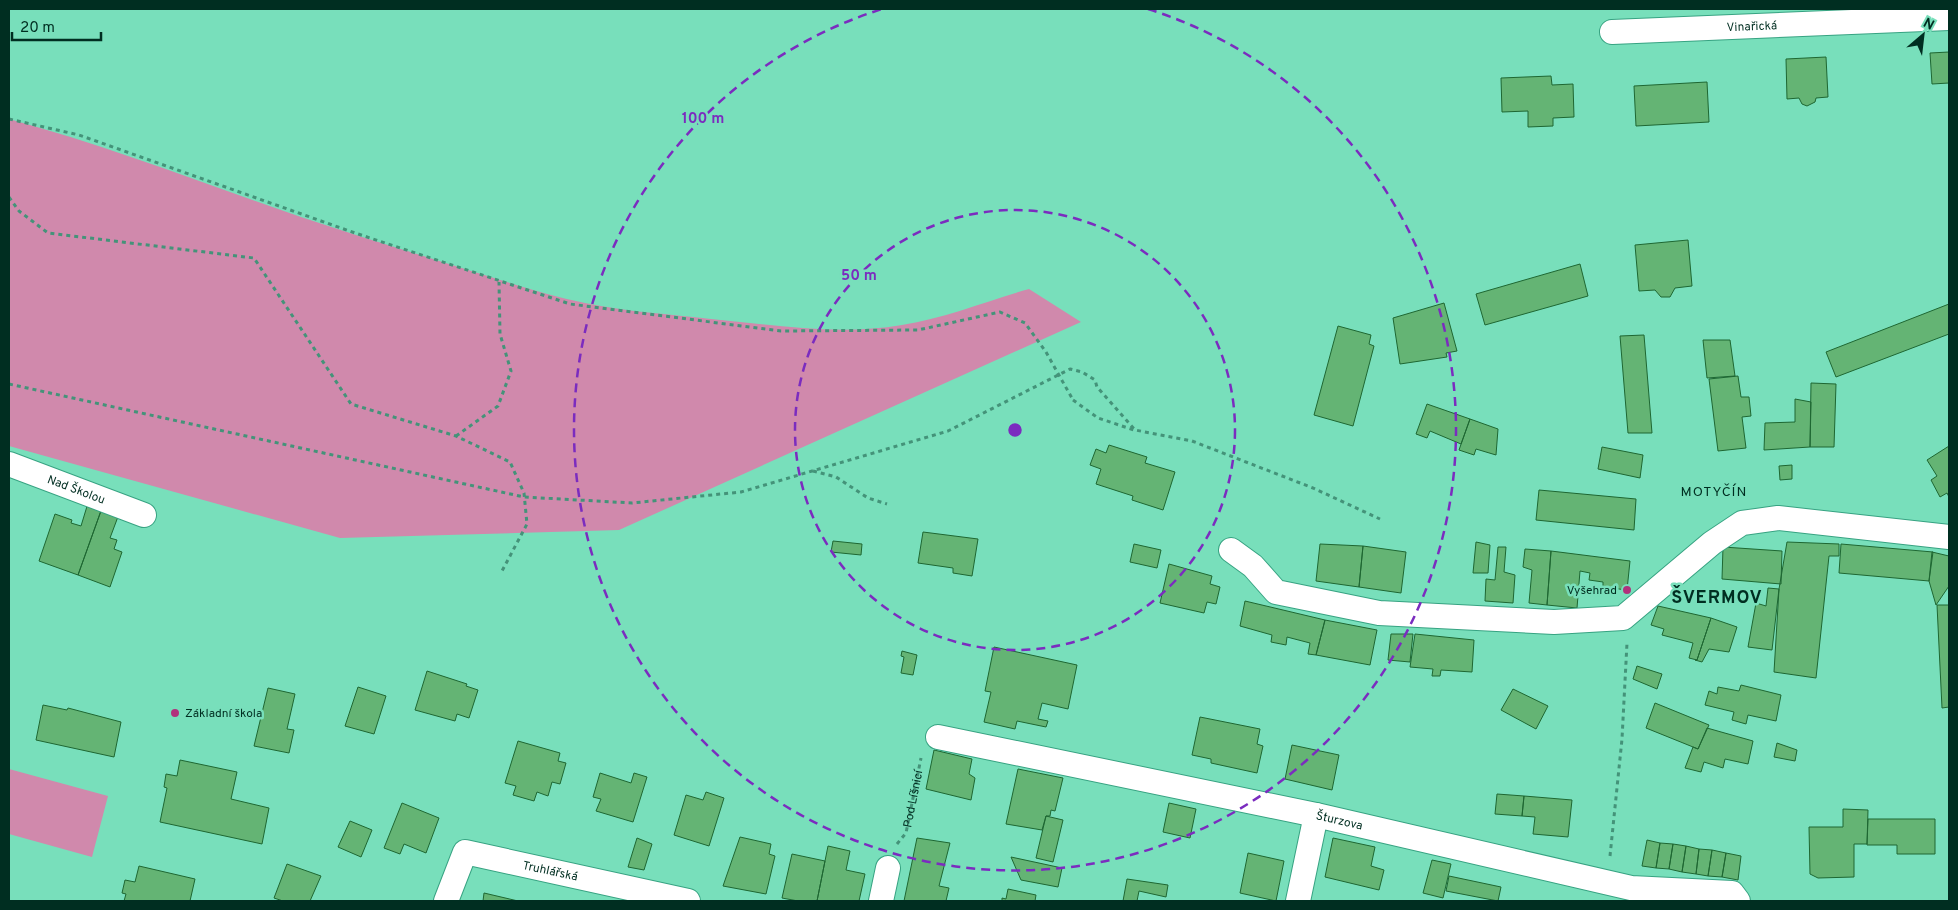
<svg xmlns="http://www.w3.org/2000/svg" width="1958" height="910" font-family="Overpass,sans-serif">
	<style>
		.green { fill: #d089ac }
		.building { fill: #64b474; stroke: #1e6732 }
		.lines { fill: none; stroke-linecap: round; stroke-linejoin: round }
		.minor-casing { stroke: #37a382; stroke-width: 26 }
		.path { stroke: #449379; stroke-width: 3; stroke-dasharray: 4 4; stroke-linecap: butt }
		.minor { stroke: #fff; stroke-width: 24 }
		.path-bridge { stroke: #449379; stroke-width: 3; stroke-dasharray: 4 4; stroke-linecap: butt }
		.ring { fill: none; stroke: #7b2cbf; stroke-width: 2.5; stroke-dasharray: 9 6 }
		.poi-dot { fill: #b1317c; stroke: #78dfbb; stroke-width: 2 }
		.labels { text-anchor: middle; stroke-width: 5; stroke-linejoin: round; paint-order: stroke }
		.street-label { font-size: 12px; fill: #002e21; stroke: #78dfbb }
		.poi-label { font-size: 12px; fill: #002e21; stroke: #78dfbb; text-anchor: end }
		.neighbourhood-label { font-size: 14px; letter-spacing: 1px; fill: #002e21; stroke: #78dfbb }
		.district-label { font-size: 18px; font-weight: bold; letter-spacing: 1px; fill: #002e21; stroke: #78dfbb }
		.centre { fill: #7b2cbf; stroke: #78dfbb; stroke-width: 2.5 }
		.ring-label { font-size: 15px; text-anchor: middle; font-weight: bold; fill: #7b2cbf; stroke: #78dfbb; stroke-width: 5; stroke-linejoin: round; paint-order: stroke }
	</style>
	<rect width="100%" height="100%" fill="#78dfbb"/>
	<path class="green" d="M9 119C108 146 203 183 301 217 351 234 402 249 452 265 496 278 540 294 585 303 627 312 669 314 711 319 775 325 838 336 902 325 946 318 986 301 1029 289L1081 322 619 530 340 538 9 446Z
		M9 769 108 796 92 857 9 834Z"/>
	<path class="building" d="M1949 52V83L1932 84 1930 53Z
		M1826 57 1828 97 1816 98 1815 102 1807 106 1802 104 1799 98 1787 99 1786 59Z
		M1551 76 1552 85 1573 84 1574 117 1553 118V126L1528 127V111L1502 112 1501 78Z
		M1707 82 1709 122 1636 126 1634 86Z
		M1688 240 1692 286 1675 288 1670 297H1661L1655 290 1639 291 1635 245Z
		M1580 264 1588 296 1485 325 1476 294Z
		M1444 303 1457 351 1446 353 1447 357 1400 364 1393 318Z
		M1949 304V334L1836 377 1826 352Z
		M1338 326 1371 335 1369 344 1374 346 1353 426 1314 415Z
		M1644 335 1652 433H1628L1620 336Z
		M1703 340H1730L1735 376 1707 378Z
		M1738 376 1741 397H1749L1751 416 1742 417 1746 448 1718 451 1709 379Z
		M1811 383 1836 384 1834 447H1810Z
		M1795 399 1811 402 1810 447 1764 450 1765 423 1795 422Z
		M1427 404 1470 419 1461 444 1430 431 1427 438 1416 434Z
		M1470 419 1498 429 1496 455 1476 449 1474 455 1459 450Z
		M1109 445 1147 457 1145 463 1175 472 1163 510 1132 500 1133 496 1096 484 1101 469 1090 465 1096 449 1106 453Z
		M1949 446V497L1947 493 1940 497 1931 480 1937 476 1927 460Z
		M1602 447 1643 455 1640 478 1598 469Z
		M1792 465V479L1780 480 1779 466Z
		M1539 490 1636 499 1634 530 1536 520Z
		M88 503 102 508 78 575 39 561 55 514 72 520 71 523 81 526Z
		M102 508 119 514 110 538 117 540 114 549 122 552 110 587 78 575Z
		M923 532 978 539 972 576 953 573V568L918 563Z
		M833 541 862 544 861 555 831 552Z
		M1476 542 1490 545 1488 573H1473Z
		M1787 542 1839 544V556H1829L1816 678 1774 672 1779 589Z
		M1134 544 1161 550 1157 568 1130 562Z
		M1320 544 1363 546 1359 587 1316 581Z
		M1841 544 1933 552 1929 581 1839 573Z
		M1363 546 1406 552 1401 593 1359 587Z
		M1498 547H1506L1504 572 1515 575 1513 603 1485 601 1486 579 1495 580Z
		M1723 547 1782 551 1781 584 1722 579Z
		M1525 549 1551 551 1547 605 1529 603 1532 570 1523 567Z
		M1551 551 1630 561 1627 590 1603 587V582L1589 580 1590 573 1580 571 1577 608 1547 605Z
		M1932 552 1949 556V586L1936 605 1929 581Z
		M1169 564 1212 576 1210 584 1220 587 1216 604 1207 602 1204 613 1160 603Z
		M1768 588 1779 589 1772 650 1748 647 1756 603 1766 606Z
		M1245 601 1325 620 1316 655 1308 654 1310 643 1287 637 1286 645 1271 642 1272 635 1240 626Z
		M1937 605H1949V707L1942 708Z
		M1658 606 1711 618 1697 660 1689 658 1693 643 1662 635 1664 629 1651 625Z
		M1711 618 1737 627 1729 652 1709 649 1702 662 1695 660H1697Z
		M1325 620 1377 630 1370 665 1316 655Z
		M1391 634H1413L1410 662 1388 660Z
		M1415 634 1474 640 1472 672 1441 670 1440 676H1432L1433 669 1410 667Z
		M994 647 1077 665 1068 709 1042 703 1038 719 1048 721 1046 727 1017 721 1015 729 984 722 991 692 985 691Z
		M902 651 917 655 913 675 901 673 904 657 901 656Z
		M1637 666 1662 674 1657 689 1633 679Z
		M427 671 467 684 466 686 478 690 469 718 457 714 455 721 415 710Z
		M1741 685 1781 695 1776 721 1748 715 1746 724 1732 720 1734 712 1705 705 1709 691 1717 694 1718 687 1739 691Z
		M358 687 386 696 374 734 345 726Z
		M268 688 295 694 287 729 294 730 289 753 254 746Z
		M1513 689 1548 706 1536 729 1501 710Z
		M1655 703 1709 725 1698 749 1646 728Z
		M43 705 67 710 68 708 121 722 114 757 36 740Z
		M1200 717 1260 729 1257 744 1263 746 1257 773 1211 763V759L1192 755Z
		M1707 728 1753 741 1748 764 1725 759 1723 768 1704 762 1701 772 1685 768 1693 747 1698 749Z
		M518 741 560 753 558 761 566 763 560 784 552 782 548 796 537 792 534 801 513 795 516 786 505 783Z
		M1777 743 1797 750 1795 761 1774 757Z
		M1292 745 1339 755 1332 790 1285 779Z
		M934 750 972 759 969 774 975 778 971 800 926 789Z
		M180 760 237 772 231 799 269 808 262 844 160 822 167 788 164 787 166 774 177 776Z
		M1018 769 1063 778 1055 811 1051 810 1050 816H1046L1042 830 1006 824Z
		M600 773 631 783 634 773 647 777 633 822 596 811 601 799 593 797Z
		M706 792 724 798 709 846 674 835 686 795 703 800Z
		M1497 794 1524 796 1522 816 1495 814Z
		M1524 796 1572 800 1568 837 1533 834 1535 817 1522 816Z
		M402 803 439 818 426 853 404 844 400 854 384 848Z
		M1169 803 1196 809 1190 838 1163 832Z
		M1843 809 1868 810 1867 844H1854V877L1818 878 1810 874 1809 827H1843Z
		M1046 816 1063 820 1053 862 1036 858Z
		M1868 819H1935V854H1897V845H1867Z
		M350 821 372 830 361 857 338 847Z
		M740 837 771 844 769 854 775 856 766 894 723 886Z
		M637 838 652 844 644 870 628 867Z
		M917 838 950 843 939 886 949 888 946 901H904Z
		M1333 838 1375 847 1371 866 1384 870 1379 890 1325 877Z
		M1647 840 1660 843 1656 868 1642 866Z
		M1660 843 1673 844 1669 869 1656 868Z
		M1673 844 1686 846 1682 872 1669 869Z
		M828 846 850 851 846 870 865 874 859 901H817Z
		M1686 846 1699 849 1696 874 1682 872Z
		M1699 849 1712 850 1708 876 1696 874Z
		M1712 850 1726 853 1722 877 1708 876Z
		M1248 853 1284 861 1276 901 1240 893Z
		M1726 853 1741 856 1738 880 1722 877Z
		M792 854 825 861 817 901H798L782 898Z
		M1011 857 1062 868 1058 887 1021 880Z
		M1432 860 1451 864 1443 898 1423 893Z
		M287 864 321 876 310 901H283L274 898Z
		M139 866 195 879 190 901H124L126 894 122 893 125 880 135 882Z
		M1449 876 1501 887 1498 901 1446 891Z
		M1127 879 1168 885 1166 897 1139 891 1137 901H1123Z
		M1008 889 1036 895 1035 901H1002V898L1006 899Z
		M484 893 518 901H483Z"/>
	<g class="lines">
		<g class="minor-casing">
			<g id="minor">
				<path id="s2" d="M1612 32 1949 18"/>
				<path id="s3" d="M9 464 144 515"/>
				<path d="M1231 550 1253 566 1276 592 1379 613 1554 622 1623 618 1712 543 1742 523 1778 518 1949 537"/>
				<path id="s4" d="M938 737 1316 815 1631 888 1732 893 1738 901"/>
				<path id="s5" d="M446 901 465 852 688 901"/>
				<path d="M881 901 888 868"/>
				<path d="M1298 901 1316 815"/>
			</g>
		</g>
		<g class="path">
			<path d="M9 119 79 135 355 233 570 304 781 331 918 330 1000 312 1025 323 1046 352"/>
			<path d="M9 197 19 211 48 233 254 258 351 404 456 436 510 462 524 493 527 524 502 571"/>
			<path d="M9 384 524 497 632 503 741 492 948 431 1070 369 1082 372 1095 380 1097 387 1135 430 1192 441 1313 488 1380 519"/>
			<path d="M1073 400 1098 418 1134 430"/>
			<path d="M456 436 498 406 511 371 500 334 499 282"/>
			<path d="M813 471 836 477 868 498 887 504"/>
			<path id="s1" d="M897 844 906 833 921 758"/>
			<path d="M1610 856 1622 739 1627 643"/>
		</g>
		<use href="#minor" class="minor"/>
		<path class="path-bridge" d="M1046 352 1073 400"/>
	</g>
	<g class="ring">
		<circle cx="1015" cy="430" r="220"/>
		<path d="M1148 9A441 441 0 1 1 882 9"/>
	</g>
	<g class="poi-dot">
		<circle cx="1627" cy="590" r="5"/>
		<circle cx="175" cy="713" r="5"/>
	</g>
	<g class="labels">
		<g class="street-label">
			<text dy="4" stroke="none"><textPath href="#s2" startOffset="140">Vinařická</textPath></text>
			<text dy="4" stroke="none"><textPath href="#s3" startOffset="72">Nad Školou</textPath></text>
			<text dy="4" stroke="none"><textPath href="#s1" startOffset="49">Pod Líšnicí</textPath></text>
			<text dy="4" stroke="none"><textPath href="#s4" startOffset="410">Šturzova</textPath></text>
			<text dy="4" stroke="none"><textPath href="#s5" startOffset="140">Truhlářská</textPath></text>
		</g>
		<g class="poi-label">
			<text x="1617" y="594">Vyšehrad</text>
			<text x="185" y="717" text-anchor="start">Základní škola</text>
		</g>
		<g class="neighbourhood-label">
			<text x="1714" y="496">MOTYČÍN</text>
		</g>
		<g class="district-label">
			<text x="1717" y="603">ŠVERMOV</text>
		</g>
	</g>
	<circle cx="1015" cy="430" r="8" class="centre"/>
	<g class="ring-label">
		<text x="703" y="123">100 m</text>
		<text x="859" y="280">50 m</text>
	</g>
	<rect width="1958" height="910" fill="none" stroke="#002e21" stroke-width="20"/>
	<g transform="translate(1923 35) rotate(28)" stroke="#78dfbb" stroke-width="4" paint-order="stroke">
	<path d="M0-4L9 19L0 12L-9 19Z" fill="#002e21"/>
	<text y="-8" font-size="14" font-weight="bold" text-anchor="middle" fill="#002e21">N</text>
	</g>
	<path d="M12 32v8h89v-8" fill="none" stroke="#002e21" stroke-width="2.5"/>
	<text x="20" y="32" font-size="15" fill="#002e21" stroke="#78dfbb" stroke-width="4" paint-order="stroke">20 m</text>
</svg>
